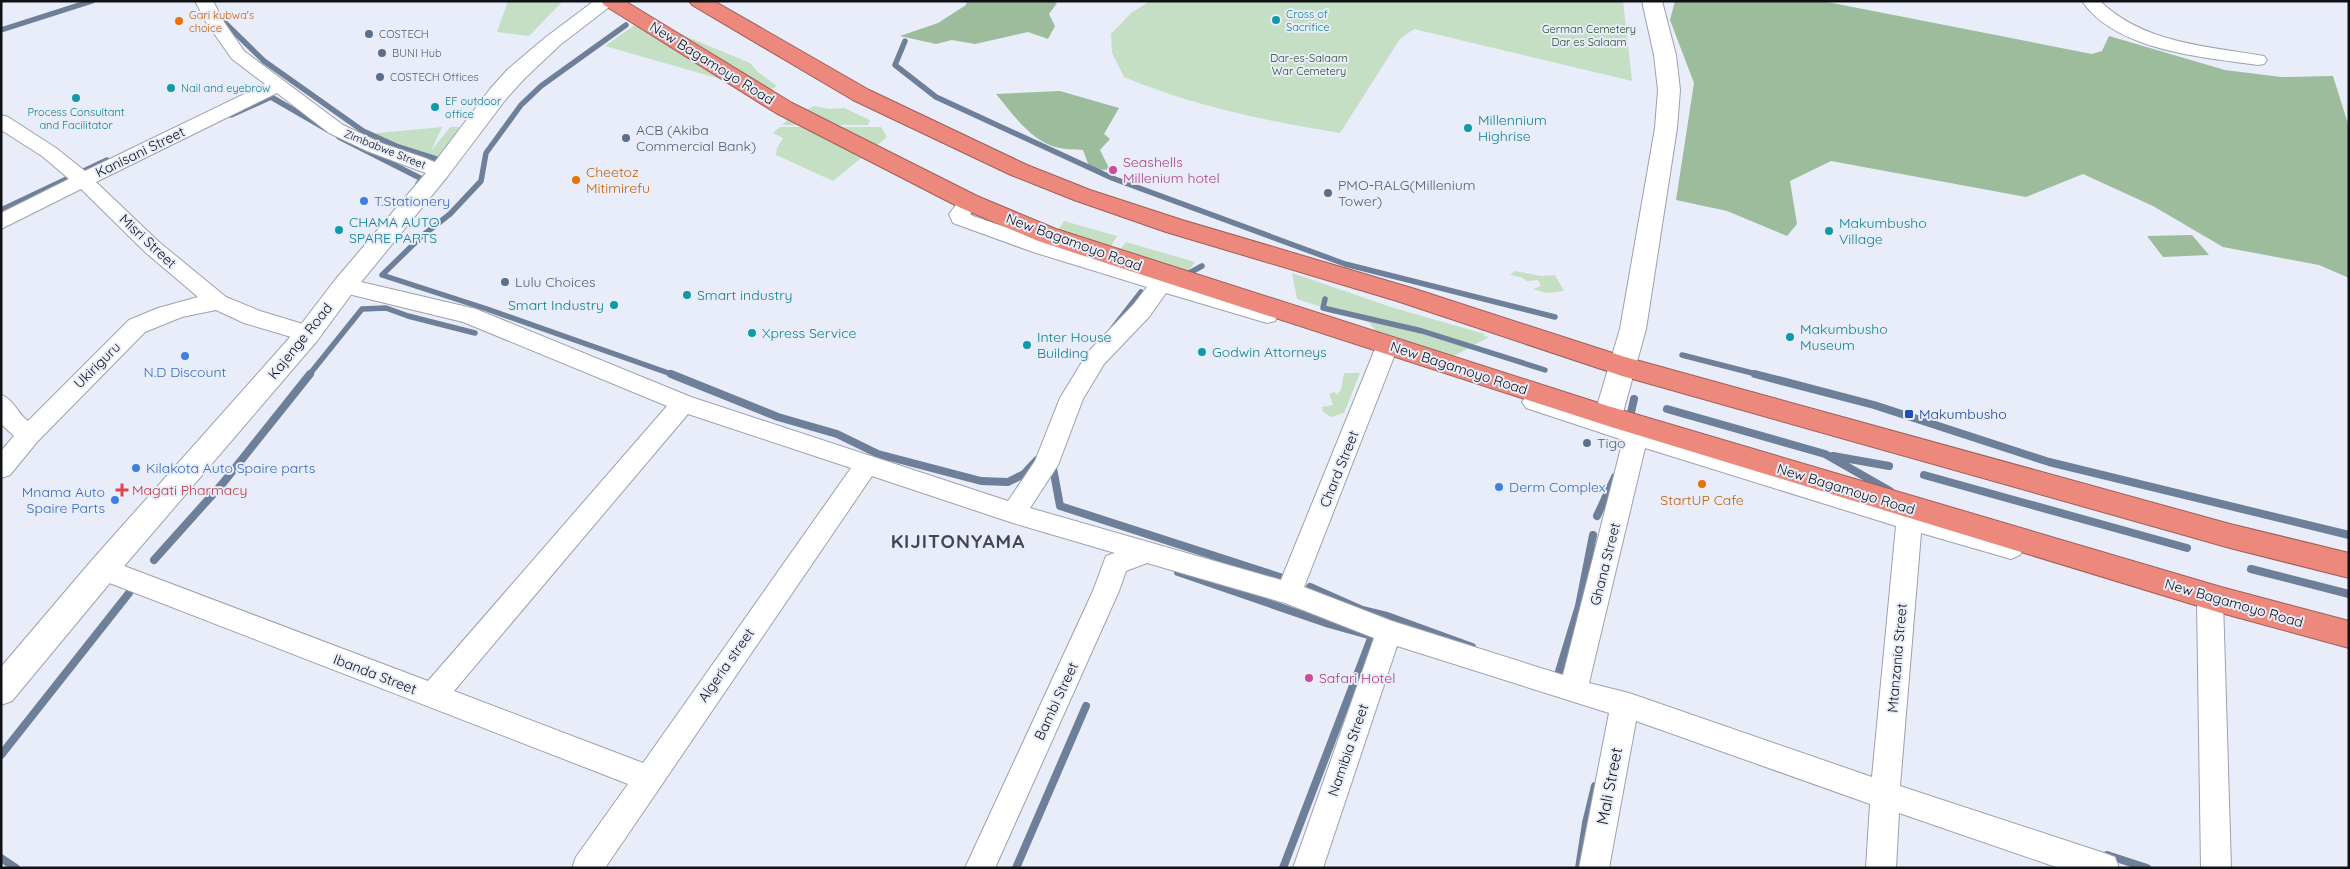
<svg xmlns="http://www.w3.org/2000/svg" width="2350" height="869" font-family="Quicksand,sans-serif">
	<style>
		.green { fill: #c4dfc4 }
		.forest { fill: #9cbc9c }
		.lines { fill: none; stroke-linecap: round; stroke-linejoin: round }
		.stream-far1 { stroke: #6e7f99; stroke-width: 5.5 }
		.stream { stroke: #6e7f99; stroke-width: 8 }
		.street-casing { stroke: #9da1ac; stroke-width: 2 }
		.secondary-casing { stroke: #9da1ac; stroke-width: 2 }
		.highway-casing { stroke: #9f5e58; stroke-width: 2 }
		.street { fill: #fff; fill-rule: evenodd }
		.secondary { fill: #fff; fill-rule: evenodd }
		.highway { fill: #ed887c; fill-rule: evenodd }
		.culture-dot { fill: #0f9aa8; stroke: #e9edf9; stroke-width: 2 }
		.food-dot { fill: #e8710a; stroke: #e9edf9; stroke-width: 2 }
		.service-dot { fill: #5c6f8a; stroke: #e9edf9; stroke-width: 2 }
		.hotel-dot { fill: #d1479c; stroke: #e9edf9; stroke-width: 2 }
		.shop-dot { fill: #3f7fe0; stroke: #e9edf9; stroke-width: 2 }
		.transit-dot { fill: #1a4fb4; stroke: #e9edf9; stroke-width: 2 }
		.health-dot { fill: #e0444e; stroke: #e9edf9; stroke-width: 2 }
		.labels { text-anchor: middle; stroke-width: 4; stroke-linejoin: round; paint-order: stroke }
		.far-culture-label { font-size: 11px; fill: #0d838f; stroke: #e9edf9; text-anchor: start }
		.far-food-label { font-size: 11px; fill: #c56008; stroke: #e9edf9; text-anchor: start }
		.far-park-label { font-size: 11px; fill: #1d4c21; stroke: #e9edf9 }
		.far-service-label { font-size: 11px; fill: #4e5e75; stroke: #e9edf9; text-anchor: start }
		.far-street-label { font-size: 11px; fill: #0f1115; stroke: #e9edf9 }
		.street-label { font-size: 14px; fill: #0f1115; stroke: #e9edf9 }
		.culture-label { font-size: 14px; fill: #0d838f; stroke: #e9edf9; text-anchor: start }
		.service-label { font-size: 14px; fill: #4e5e75; stroke: #e9edf9; text-anchor: start }
		.hotel-label { font-size: 14px; fill: #b23c85; stroke: #e9edf9; text-anchor: start }
		.food-label { font-size: 14px; fill: #c56008; stroke: #e9edf9; text-anchor: start }
		.shop-label { font-size: 14px; fill: #366cbe; stroke: #e9edf9; text-anchor: start }
		.transit-label { font-size: 14px; fill: #164399; stroke: #e9edf9; text-anchor: start }
		.health-label { font-size: 14px; fill: #be3a42; stroke: #e9edf9; text-anchor: start }
		.near-street-label { font-size: 16px; fill: #0f1115; stroke: #e9edf9 }
		.district-label { font-size: 19px; font-weight: bold; letter-spacing: 1px; fill: #444751; stroke: #e9edf9 }
	</style>
	<rect width="100%" height="100%" fill="#e9edf9"/>
	<path class="green" d="M508 1H563L529 36 497 32Z
		M1150 1H1623L1632 81 1414 29 1400 39 1340 133C1267 121 1193 106 1124 77L1112 53 1111 34 1131 13Z
		M646 17 690 38 750 63 758 72 777 86 766 92 605 46Z
		M814 106 829 109 844 108 870 120 868 125H782L801 108 808 109Z
		M442 127 431 151 450 127H460L439 157 429 159 367 134Z
		M780 127H881L887 137 833 181 776 155 777 148 783 138 773 133Z
		M1064 221 1117 236 1103 260 1051 241Z
		M1126 242 1195 262 1182 280 1107 267Z
		M1515 271 1541 276 1555 275 1564 291 1546 293 1533 289 1541 286 1538 280 1527 281 1521 277 1510 275Z
		M1292 273 1394 308 1485 334 1483 336 1489 337 1452 357 1381 338 1370 323 1297 299Z
		M1344 373H1360L1344 413 1331 417 1323 412 1322 407 1333 405 1329 394 1335 392 1336 395 1341 390Z"/>
	<path class="forest" d="M967 1H1052L1057 3 1049 14 1055 26 1048 39 1028 32 975 44 952 40 936 44 900 36 938 23 966 5Z
		M1675 1H1822L2092 54 2102 51 2109 36 2225 70 2281 77 2333 76 2349 127V278L2319 265 2223 247 2153 206 2083 174 2026 197 1831 161 1790 181 1797 224 1787 236 1727 211 1676 200 1694 83 1670 20Z
		M1060 91 1119 108 1104 134 1110 139 1100 150 1110 170 1090 169 1083 150C1076 149 1067 150 1060 148 1032 143 1013 114 996 94Z
		M2192 235 2209 255 2163 257 2147 236Z"/>
	<g class="lines">
		<path class="stream-far1" d="M221 19 264 61 363 131 396 146 440 160 443 155
			M626 25 541 86 521 105 486 153 481 181 450 214 422 236 382 275 487 309 674 375
			M1 30 92 1
			M905 41 895 65 936 97 1112 178 1345 264 1555 317
			M231 115 271 97 328 130
			M339 137 422 179 418 184
			M1 210 107 160
			M1182 277 1202 266
			M1325 299 1323 308 1422 331 1545 370
			M1113 328 1141 292
			M1682 355 1760 375
			M309 375 362 309 386 308 408 316 475 333"/>
		<path class="stream" d="M671 374 778 417 837 434 878 454 981 481 1008 482 1024 474 1037 460
			M1755 374 1874 405 2049 462 2349 535
			M1667 409 1825 454 1890 491
			M1630 417 1634 399
			M1833 456 1889 466
			M1054 463 1053 468 1060 506 1286 579
			M1924 475 2187 548
			M1597 516 1615 477
			M154 560 223 483 310 374
			M2251 569 2349 594
			M1178 572 1329 624 1372 636 1283 868
			M1310 587 1362 610 1387 616 1472 647
			M1553 676 1557 678 1579 606 1593 535
			M1 755 129 593
			M2107 855 2147 868
			M1 858 16 868
			M1016 868 1086 706
			M1579 868 1586 823 1595 786"/>
		<g class="street-casing">
			<path id="street" d="M195 1H213L224 22 244 51 343 125 381 143 425 158 446 167 449 172 446 177 439 178 367 151 329 133 277 93 96 182 159 242 226 297 260 311 316 328 319 334 316 340 308 342 244 323 216 310 182 317 145 332 37 442 10 475 1 478V451L14 436 1 424V395C14 399 17 413 28 421L129 320 158 308 198 297 145 252 81 189 1 229V213L69 179 42 156 1 130V115L8 117 56 148 85 171 265 84 232 59 206 22Z
				M2082 1H2100C2142 42 2203 46 2258 55L2264 56 2267 60 2264 64 2258 65C2203 57 2116 51 2082 1Z
				M969 195 976 197 979 202 970 214 973 216 1085 254 1170 277 1171 279 1275 309 1278 315 1275 321 1267 323 1166 293 1149 317 1104 364 1083 399 1058 465 1030 508 1281 580 1377 344 1380 338 1388 336 1396 338 1399 344 1304 587 1392 621 1563 675 1623 440 1526 408 1522 402 1526 396 1534 393 1831 487 2011 537 2020 541 2024 548 2020 555 2011 559 1921 533 1900 786 2104 853 2115 857 2119 868H2059L1899 813 1896 868H1866L1870 804 1636 721 1609 868H1579L1609 713 1397 646 1323 868H1293L1374 638 1285 603 1147 563 1126 571 1119 591 995 868H965L1093 591 1106 556 1115 553 1013 523 872 476 605 868H572L576 857 628 784 94 577 90 569 94 561 103 558 428 681 667 406 463 322 336 291 333 286 336 281 344 278 476 309 691 397 1008 501 1035 461 1060 398 1088 352 1133 305 1147 287 1033 252 953 223 949 214 962 197ZM688 414 851 468 643 763 454 691ZM1645 448 1896 526 1872 777 1629 693 1589 683Z
				M2210 589 2219 592 2223 600 2231 868H2201L2197 600 2201 592Z"/>
		</g>
		<g class="secondary-casing">
			<path id="secondary" d="M594 1H617L560 45 524 79 506 99 447 177 353 292 317 341 114 578 12 701 1 705V667L92 560 299 327 335 280 431 167 490 89 508 69 546 37Z
				M1642 1H1662L1676 55 1680 90 1677 128 1646 329 1622 416 1618 423 1608 426 1598 423 1594 416 1620 329 1655 128 1658 90 1654 55Z"/>
		</g>
		<g class="highway-casing">
			<path id="highway" d="M601 1H625L792 103 977 196 1056 229 1608 406 2221 587 2349 621V648L2221 613 1608 426 1038 241 961 208 776 113 604 5Z
				M689 1H714L869 90 1027 165 1090 190 1182 220 1415 289 1625 357 2230 524 2349 553V578L2230 548 1622 376 1397 301 1166 232 1074 200 1011 175 853 100 692 5Z"/>
		</g>
		<use href="#street" class="street"/>
		<use href="#secondary" class="secondary"/>
		<use href="#highway" class="highway"/>
	</g>
	<g class="culture-dot">
		<circle cx="1276" cy="20" r="5"/>
		<circle cx="171" cy="88" r="5"/>
		<circle cx="76" cy="98" r="5"/>
		<circle cx="435" cy="107" r="5"/>
		<circle cx="1468" cy="128" r="5"/>
		<circle cx="339" cy="230" r="5"/>
		<circle cx="1829" cy="231" r="5"/>
		<circle cx="687" cy="295" r="5"/>
		<circle cx="614" cy="305" r="5"/>
		<circle cx="752" cy="333" r="5"/>
		<circle cx="1790" cy="337" r="5"/>
		<circle cx="1027" cy="345" r="5"/>
		<circle cx="1202" cy="352" r="5"/>
	</g>
	<g class="food-dot">
		<circle cx="179" cy="21" r="5"/>
		<circle cx="576" cy="180" r="5"/>
		<circle cx="1702" cy="484" r="5"/>
	</g>
	<g class="service-dot">
		<circle cx="369" cy="34" r="5"/>
		<circle cx="382" cy="53" r="5"/>
		<circle cx="380" cy="77" r="5"/>
		<circle cx="626" cy="138" r="5"/>
		<circle cx="1328" cy="193" r="5"/>
		<circle cx="505" cy="282" r="5"/>
		<circle cx="1587" cy="443" r="5"/>
	</g>
	<g class="hotel-dot">
		<circle cx="1113" cy="170" r="5"/>
		<circle cx="1309" cy="678" r="5"/>
	</g>
	<g class="shop-dot">
		<circle cx="364" cy="201" r="5"/>
		<circle cx="185" cy="356" r="5"/>
		<circle cx="136" cy="468" r="5"/>
		<circle cx="1499" cy="487" r="5"/>
		<circle cx="115" cy="500" r="5"/>
	</g>
	<rect class="transit-dot" x="1904" y="409" width="10" height="10" rx="2.5"/>
	<path class="health-dot" d="M119.5 482.5h5v5h5v5h-5v5h-5v-5h-5v-5h5z"/>
	<g class="labels">
		<g class="far-culture-label">
			<text x="1286" y="18">Cross of<tspan x="1286" dy="13">Sacrifice</tspan></text>
			<text x="181" y="92">Nail and eyebrow</text>
			<text x="445" y="105">EF outdoor<tspan x="445" dy="13">office</tspan></text>
			<text x="76" y="116" text-anchor="middle">Process Consultant<tspan x="76" dy="13">and Facilitator</tspan></text>
		</g>
		<g class="far-food-label">
			<text x="189" y="19">Gari kubwa's<tspan x="189" dy="13">choice</tspan></text>
		</g>
		<g class="far-park-label">
			<text x="1589" y="33">German Cemetery<tspan x="1589" dy="13">Dar es Salaam</tspan></text>
			<text x="1309" y="62">Dar-es-Salaam<tspan x="1309" dy="13">War Cemetery</tspan></text>
		</g>
		<g class="far-service-label">
			<text x="379" y="38">COSTECH</text>
			<text x="392" y="57">BUNI Hub</text>
			<text x="390" y="81">COSTECH Offices</text>
		</g>
		<g class="far-street-label">
			<text transform="translate(385 149) rotate(22)" y="4">Zimbabwe Street</text>
		</g>
		<g class="street-label">
			<text transform="translate(712 63) rotate(32)" y="5">New Bagamoyo Road</text>
			<text transform="translate(140 152) rotate(-26)" y="5">Kanisani Street</text>
			<text transform="translate(148 241) rotate(43)" y="5">Misri Street</text>
			<text transform="translate(1074 242) rotate(20)" y="5">New Bagamoyo Road</text>
			<text transform="translate(300 341) rotate(-51)" y="5">Kajenge Road</text>
			<text transform="translate(97 365) rotate(-45)" y="5">Ukiriguru</text>
			<text transform="translate(1459 368) rotate(18)" y="5">New Bagamoyo Road</text>
			<text transform="translate(1339 469) rotate(-68)" y="5">Chard Street</text>
			<text transform="translate(1846 489) rotate(17)" y="5">New Bagamoyo Road</text>
			<text transform="translate(1605 564) rotate(-76)" y="5">Ghana Street</text>
			<text transform="translate(2234 603) rotate(16)" y="5">New Bagamoyo Road</text>
			<text transform="translate(1897 658) rotate(-85)" y="5">Mtanzania Street</text>
			<text transform="translate(726 665) rotate(-55)" y="5">Algeria street</text>
			<text transform="translate(375 674) rotate(21)" y="5">Ibanda Street</text>
			<text transform="translate(1056 701) rotate(-65)" y="5">Bambi Street</text>
			<text transform="translate(1348 750) rotate(-71)" y="5">Namibia Street</text>
		</g>
		<g class="culture-label">
			<text x="1478" y="125">Millennium<tspan x="1478" dy="16">Highrise</tspan></text>
			<text x="349" y="227">CHAMA AUTO<tspan x="349" dy="16">SPARE PARTS</tspan></text>
			<text x="1839" y="228">Makumbusho<tspan x="1839" dy="16">Village</tspan></text>
			<text x="697" y="300">Smart industry</text>
			<text x="604" y="310" text-anchor="end">Smart Industry</text>
			<text x="1800" y="334">Makumbusho<tspan x="1800" dy="16">Museum</tspan></text>
			<text x="762" y="338">Xpress Service</text>
			<text x="1037" y="342">Inter House<tspan x="1037" dy="16">Building</tspan></text>
			<text x="1212" y="357">Godwin Attorneys</text>
		</g>
		<g class="service-label">
			<text x="636" y="135">ACB (Akiba<tspan x="636" dy="16">Commercial Bank)</tspan></text>
			<text x="1338" y="190">PMO-RALG(Millenium<tspan x="1338" dy="16">Tower)</tspan></text>
			<text x="515" y="287">Lulu Choices</text>
			<text x="1597" y="448">Tigo</text>
		</g>
		<g class="hotel-label">
			<text x="1123" y="167">Seashells<tspan x="1123" dy="16">Millenium hotel</tspan></text>
			<text x="1319" y="683">Safari Hotel</text>
		</g>
		<g class="food-label">
			<text x="586" y="177">Cheetoz<tspan x="586" dy="16">Mitimirefu</tspan></text>
			<text x="1702" y="505" text-anchor="middle">StartUP Cafe</text>
		</g>
		<g class="shop-label">
			<text x="374" y="206">T.Stationery</text>
			<text x="185" y="377" text-anchor="middle">N.D Discount</text>
			<text x="146" y="473">Kilakota Auto Spaire parts</text>
			<text x="1509" y="492">Derm Complex</text>
			<text x="105" y="497" text-anchor="end">Mnama Auto<tspan x="105" dy="16">Spaire Parts</tspan></text>
		</g>
		<g class="transit-label">
			<text x="1919" y="419">Makumbusho</text>
		</g>
		<g class="health-label">
			<text x="132" y="495">Magati Pharmacy</text>
		</g>
		<g class="near-street-label">
			<text transform="translate(1609 786) rotate(-79)" y="6">Mali Street</text>
		</g>
		<g class="district-label">
			<text x="958" y="548">KIJITONYAMA</text>
		</g>
	</g>
	<rect width="2350" height="869" fill="none" stroke="#0f1115" stroke-width="5"/>
</svg>
